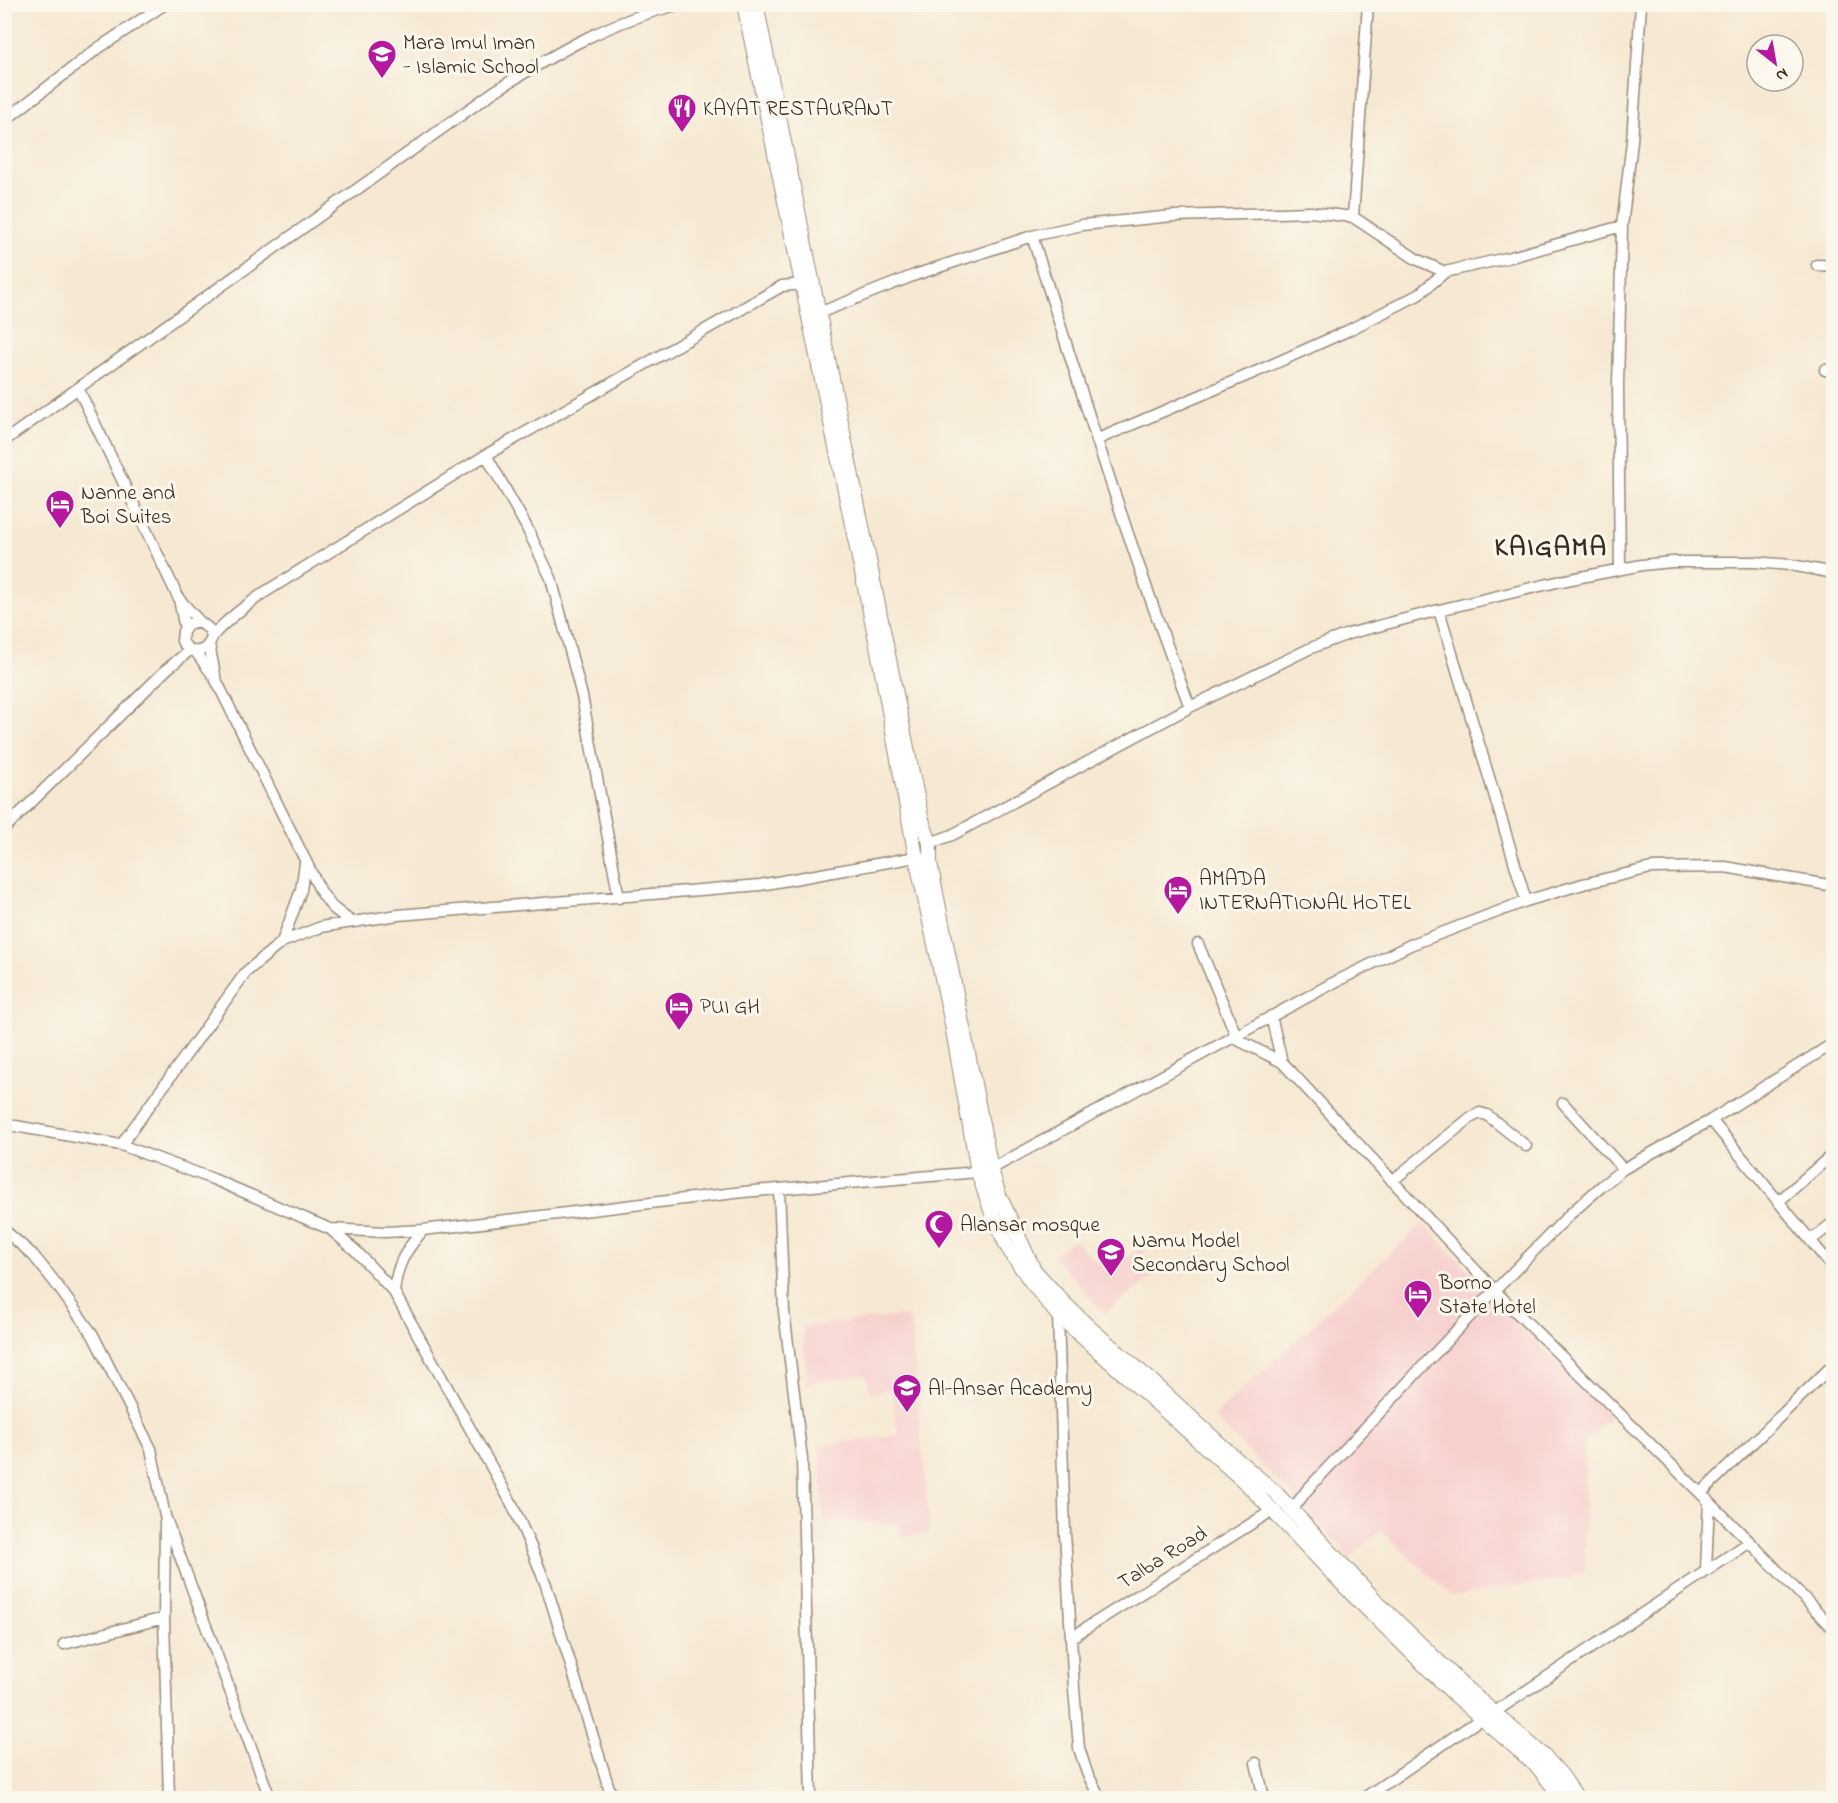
<svg xmlns="http://www.w3.org/2000/svg" width="1838" height="1803" font-family="'Indie Flower',sans-serif">
	<style>
		.built { fill: #f7d0ce }
		.lines { fill: none; stroke-linecap: round; stroke-linejoin: round }
		.minor-casing { stroke: #988978; stroke-width: 13 }
		.major-casing { stroke: #988978; stroke-width: 16 }
		.minor { stroke: #fff; stroke-width: 10 }
		.major { stroke: #fff; stroke-width: 14 }
		.labels { text-anchor: middle; stroke-width: 6; stroke-linejoin: round; paint-order: stroke }
		.poi-label { font-size: 21px; fill: #3b2a1e; stroke: #fbf7ec; text-anchor: start }
		.street-label { font-size: 21px; fill: #3b2a1e; stroke: #fbf7ec }
		.district-label { font-size: 27px; font-weight: bold; letter-spacing: 1.5px; fill: #3b2a1e; stroke: #fbf7ec }
	</style>
	<rect width="100%" height="100%" fill="#fbf7ec"/>
	<filter id="ink" filterUnits="userSpaceOnUse"><feTurbulence type="fractalNoise" baseFrequency=".0167" numOctaves="2"/><feDisplacementMap in="SourceGraphic" scale="12" xChannelSelector="R" yChannelSelector="G"/><feConvolveMatrix kernelMatrix="1 2 1 2 8 2 1 2 1" color-interpolation-filters="sRGB"/></filter>
	<filter id="wash" filterUnits="userSpaceOnUse"><feTurbulence type="fractalNoise" baseFrequency=".008" numOctaves="4" result="noise"/><feDisplacementMap in="SourceGraphic" scale="24" xChannelSelector="R" yChannelSelector="G"/><feGaussianBlur stdDeviation="1.35" result="paint"/><feColorMatrix in="noise" values="0 0 0 0 0 0 0 0 0 0 0 0 0 0 0 0 0 1.4 0 .05"/><feComposite in="paint" operator="in"/></filter>
	<g filter="url(#wash)">
		<rect width="100%" height="100%" fill="#f6e8d2"/>
		<path class="built" d="M1423 1223 1610 1417 1585 1439V1571L1570 1578 1452 1596 1381 1531 1349 1558 1306 1509 1213 1417Z
			M1073 1240 1108 1272 1141 1248 1156 1274 1104 1313 1053 1255Z
			M910 1315 930 1532 900 1538V1525L824 1520 820 1445 898 1435 891 1389 871 1392 865 1374 807 1384 802 1327Z"/>
	</g>
	<g filter="url(#ink)">
		<g class="lines">
			<g class="minor-casing">
				<path id="minor" d="M4 121 97 49 165 4
					M1353 217 1368 4
					M1032 236C1082 394 1131 552 1190 707
					M1817 265 1834 266
					M819 313 915 275 1032 236 1082 225 1173 216 1311 212 1353 217 1416 259 1445 272 1511 257 1622 226
					M1825 370 1834 371
					M78 388 179 599 185 629
					M1096 440 1260 370 1347 331 1418 295 1445 272
					M4 441 492 93C552 55 612 19 682 4
					M486 455 526 526 551 578 582 696 619 898
					M1620 569 1618 385 1622 226 1632 141 1641 4
					M180 600 200 622
					M1439 610 1526 901
					M212 637 209 629 200 622 189 624 183 631 182 641C186 648 193 654 202 650 210 647 210 638 216 632 231 616 247 605 265 592L486 455 782 286 803 284
					M209 644 215 675
					M196 652 215 678 321 892 332 907 350 921
					M4 829 167 669 190 650
					M930 843 952 835 1190 707 1311 648 1348 634 1439 610 1561 581 1642 565 1672 562H1754L1791 565 1834 573
					M282 942 301 890 305 863
					M1198 944 1236 1035
					M1271 1016 1282 1062
					M1232 1037 1282 1062 1496 1292 1750 1542 1834 1629
					M1563 1103 1623 1169
					M1711 1120 1834 1269
					M4 1124 121 1145 213 1179 330 1229 356 1251 394 1292 512 1504 531 1547 546 1585 612 1798
					M121 1145 246 972 282 942 321 927 398 915 760 885 916 857
					M1392 1181 1470 1118 1480 1113 1487 1115 1526 1146
					M779 1189 784 1311 802 1459 811 1798
					M1779 1201 1833 1154
					M330 1229 385 1232 423 1230 743 1192 978 1172 991 1169 1333 983 1410 945 1526 901 1583 884 1651 868 1725 867 1834 886
					M4 1230 33 1255 54 1281 93 1335 151 1449 165 1516 270 1798
					M1811 1240 1834 1222
					M394 1292C397 1264 405 1251 423 1230
					M1058 1315 1065 1534 1074 1689 1079 1748 1087 1773 1100 1798
					M1701 1493 1834 1364
					M1292 1510 1307 1490 1470 1316 1570 1214 1603 1185 1623 1169 1711 1120 1834 1043
					M165 1522 164 1618 169 1798
					M1706 1570 1709 1501
					M1072 1637 1273 1510
					M64 1644 164 1618
					M1493 1713 1750 1542
					M1256 1763 1264 1798
					M1364 1798 1482 1718"/>
			</g>
			<g class="major-casing">
				<path id="major" d="M744 4 876 640 916 857 951 1019 978 1172 993 1216 1008 1248 1032 1283 1058 1315 1247 1484 1355 1597 1454 1694 1537 1766 1562 1798
					M756 4 921 817 930 843V863L991 1169 998 1193 1034 1270 1064 1303 1090 1328 1147 1377 1235 1458 1275 1492 1379 1604 1468 1690 1545 1757 1562 1776 1577 1798"/>
			</g>
			<use href="#minor" class="minor"/>
			<use href="#major" class="major"/>
		</g>
	</g>
	<defs>
		<g id="school-pin" transform="scale(1.5)"><path d="M0 17L-7.5 6A9.5 9.5 0 1 1 7.5 6Z" fill="#b5179e" stroke="#fbf7ec"/><path d="M0-5L7-2L0 1L-7-2ZM-4 1L0 2.5L4 1V4Q0 6-4 4Z" fill="#fff"/></g>
		<g id="restaurant-pin" transform="scale(1.5)"><path d="M0 17L-7.5 6A9.5 9.5 0 1 1 7.5 6Z" fill="#b5179e" stroke="#fbf7ec"/><path d="M-5-6h1v4h1v-4h1v4h1v-4h1v5L-1.5 .5V6h-2V.5L-5-1ZM5-6V6H3V1.5H1.5Q1.5-4 5-6Z" fill="#fff"/></g>
		<g id="hotel-pin" transform="scale(1.5)"><path d="M0 17L-7.5 6A9.5 9.5 0 1 1 7.5 6Z" fill="#b5179e" stroke="#fbf7ec"/><path d="M-6-4.5h1.5V1H6V5H4.5V3h-9V5H-6ZM-4 0a1.8 1.8 0 1 1 3.6 0ZM.5 0V-2.5h3Q6-2.5 6 0Z" fill="#fff"/></g>
		<g id="mosque-pin" transform="scale(1.5)"><path d="M0 17L-7.5 6A9.5 9.5 0 1 1 7.5 6Z" fill="#b5179e" stroke="#fbf7ec"/><path d="M3.5-4.9A6 6 0 1 0 3.5 4.9A5 5 0 1 1 3.5-4.9Z" fill="#fff"/></g>
	</defs>
	<g fill-rule="evenodd">
		<use href="#school-pin" x="382" y="54"/>
		<use href="#restaurant-pin" x="682" y="108"/>
		<use href="#hotel-pin" x="60" y="504"/>
		<use href="#hotel-pin" x="1178" y="890"/>
		<use href="#hotel-pin" x="679" y="1006"/>
		<use href="#mosque-pin" x="939" y="1224"/>
		<use href="#school-pin" x="1111" y="1252"/>
		<use href="#hotel-pin" x="1418" y="1294"/>
		<use href="#school-pin" x="907" y="1388"/>
	</g>
	<g class="labels">
		<g class="poi-label">
			<text x="403" y="49">Mara Imul Iman<tspan x="403" dy="24">- Islamic School</tspan></text>
			<text x="703" y="115">KAYAT RESTAURANT</text>
			<text x="81" y="499">Nanne and<tspan x="81" dy="24">Boi Suites</tspan></text>
			<text x="1199" y="885">AMADA<tspan x="1199" dy="24">INTERNATIONAL HOTEL</tspan></text>
			<text x="700" y="1013">PUI GH</text>
			<text x="960" y="1231">Alansar mosque</text>
			<text x="1132" y="1247">Namu Model<tspan x="1132" dy="24">Secondary School</tspan></text>
			<text x="1439" y="1289">Borno<tspan x="1439" dy="24">State Hotel</tspan></text>
			<text x="928" y="1395">Al-Ansar Academy</text>
		</g>
		<g class="street-label">
			<text transform="translate(1162 1557) rotate(-32)" y="7">Talba Road</text>
		</g>
		<g class="district-label">
			<text x="1551" y="555">KAIGAMA</text>
		</g>
	</g>
	<rect width="1838" height="1803" fill="none" stroke="#fbf7ec" stroke-width="24"/>
	<g transform="translate(1775 63) rotate(149)"><circle r="28" fill="#fbf7ec" stroke="#aea59a" stroke-width="1.5"/>
	<path d="M0-4.5L10 22L0 15L-10 22Z" fill="#b5179e"/>
	<text y="-9" font-size="16" font-weight="bold" text-anchor="middle" fill="#3b2a1e">N</text>
	</g>
</svg>
